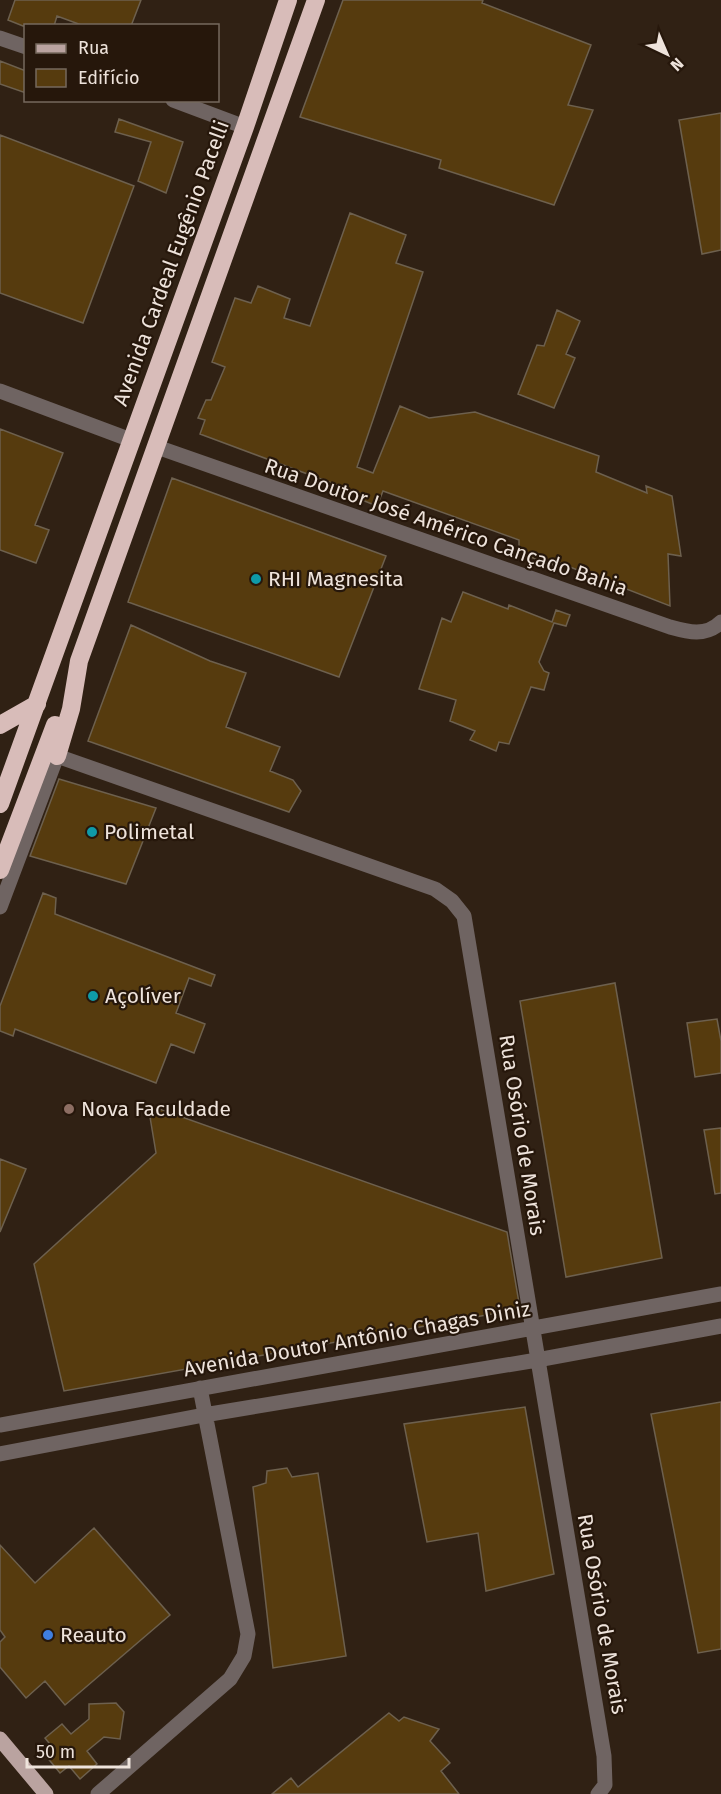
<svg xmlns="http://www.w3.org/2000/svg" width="721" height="1794" font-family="'Fira Sans',sans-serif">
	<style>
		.building { fill: #563b0e; stroke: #6d604e; stroke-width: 1.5 }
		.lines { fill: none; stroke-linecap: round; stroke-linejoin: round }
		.minor { stroke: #6f6462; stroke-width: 15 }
		.major { stroke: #baa3a0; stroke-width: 15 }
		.highway { stroke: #d8bcb9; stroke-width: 18 }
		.culture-dot { fill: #0f9aa8; stroke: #26170b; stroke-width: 2 }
		.education-dot { fill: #8d6e63; stroke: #26170b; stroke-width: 2 }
		.shop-dot { fill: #3f7fe0; stroke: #26170b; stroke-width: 2 }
		.labels { text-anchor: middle; stroke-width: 4.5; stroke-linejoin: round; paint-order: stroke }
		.street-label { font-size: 21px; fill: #eee3db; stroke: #26170b }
		.poi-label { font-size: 21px; fill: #eee3db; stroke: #26170b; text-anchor: start }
	</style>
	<rect width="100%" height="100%" fill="#302114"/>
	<path class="building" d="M15 0H141L131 26H84L57 16 54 26H23L8 20Z
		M343 0H483L482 3 591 45 568 105 593 110 554 205 439 168 441 160 300 117Z
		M0 61 26 71V93L0 84Z
		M721 113V250L702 254 679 120Z
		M119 119 183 142 166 193 138 181 151 142 115 132Z
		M0 135 134 186 83 323 0 293Z
		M350 213 406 235 396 263 423 272 357 467 373 473 400 406 429 418 475 412 599 456 596 472 647 493 646 486 672 496 681 556 668 554 670 606 552 560 553 565 519 553V540L383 491 377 506 362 500 364 495 200 434 205 420 198 418 206 400H211L225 367 212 362 235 298 251 303 258 286 290 299 284 318 310 326Z
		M557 310 580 321 566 354 575 358 554 408 518 394 537 345 544 346Z
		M0 429 63 453 35 525 49 530 36 563 0 550Z
		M172 478 386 556 339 677 128 602Z
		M463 592 508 609 509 605 552 622 556 610 570 615 566 626 554 623 539 662 544 671 549 673 544 690 531 687 509 744 499 742 496 751 470 740 475 731 450 721 456 700 419 689 442 618 451 622Z
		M131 625 210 661 246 673 226 727 280 747 270 771 293 780 301 791 289 812 88 741Z
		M59 779 156 808 126 884 30 856Z
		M43 893 56 898 55 914 215 975 211 986 189 978 176 1013 205 1024 194 1053 171 1044 156 1083 15 1029 13 1036 0 1031V1006Z
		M615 983 662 1258 566 1277 520 1001Z
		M717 1019 721 1041V1073L695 1077 687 1023Z
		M148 1105 507 1232 520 1309 64 1391 34 1264 156 1153Z
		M721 1128V1193L715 1194 704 1130Z
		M0 1159 26 1169 0 1232Z
		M721 1402V1649L698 1653 651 1414Z
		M525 1407 554 1574 486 1591 478 1533 427 1542 404 1424Z
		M287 1468 292 1477 318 1473 346 1656 273 1668 253 1487 266 1483 267 1471Z
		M94 1528 170 1615 65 1705 45 1681 26 1698 0 1667V1642L5 1637 0 1630V1545L35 1583Z
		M116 1703 124 1712 120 1739 104 1737 87 1751 97 1764 80 1779 69 1766 60 1773 46 1756 54 1749 45 1738 62 1724 71 1734 89 1719V1704Z
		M389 1713 399 1721 404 1717 439 1729 430 1741 450 1763 441 1771 459 1794H272L291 1778 298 1787Z"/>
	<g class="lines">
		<path class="minor" d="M0 38 26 47
			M173 100 245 127
			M0 391 131 440
			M157 447 670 627C688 632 706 637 721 622
			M0 907 57 756 435 889 452 901 464 916 604 1756 605 1785 598 1794
			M0 1425 721 1294
			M0 1454 204 1415 537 1360 721 1326
			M98 1794 230 1679 244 1656 248 1634 200 1388"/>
		<path class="major" d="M0 1739 46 1794"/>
		<path class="highway" d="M0 725 37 704
			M57 756 71 709 79 661 316 0
			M0 804 245 127 288 0
			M0 870 55 725"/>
	</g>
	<g class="culture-dot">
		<circle cx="256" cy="579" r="6"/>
		<circle cx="92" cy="832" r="6"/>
		<circle cx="93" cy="996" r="6"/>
	</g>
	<circle class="education-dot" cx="69" cy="1109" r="6"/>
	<circle class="shop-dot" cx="48" cy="1635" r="6"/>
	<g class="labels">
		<g class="street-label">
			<text transform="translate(171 263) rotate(-70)" y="7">Avenida Cardeal Eugênio Pacelli</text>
			<text transform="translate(446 527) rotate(19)" y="7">Rua Doutor José Américo Cançado Bahia</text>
			<text transform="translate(522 1135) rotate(81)" y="7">Rua Osório de Morais</text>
			<text transform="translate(357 1339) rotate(-10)" y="7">Avenida Doutor Antônio Chagas Diniz</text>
			<text transform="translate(602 1614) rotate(80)" y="7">Rua Osório de Morais</text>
		</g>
		<g class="poi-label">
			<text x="268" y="586">RHI Magnesita</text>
			<text x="104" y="839">Polimetal</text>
			<text x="105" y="1003">Açolíver</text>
			<text x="81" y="1116">Nova Faculdade</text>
			<text x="60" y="1642">Reauto</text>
		</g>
	</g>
	<rect x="24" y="24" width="195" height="78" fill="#26170b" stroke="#76695e" stroke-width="1.5"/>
	<rect x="36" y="44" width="30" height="9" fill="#baa3a0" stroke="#76695e" stroke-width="1.5"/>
	<text x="78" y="54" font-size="18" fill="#eee3db">Rua</text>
	<rect x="36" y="69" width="30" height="18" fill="#563b0e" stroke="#76695e" stroke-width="1.5"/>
	<text x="78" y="84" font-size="18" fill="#eee3db">Edifício</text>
	<g transform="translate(667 54) rotate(136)" stroke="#26170b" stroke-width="4.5" paint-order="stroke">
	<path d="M0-4.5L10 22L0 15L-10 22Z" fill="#eee3db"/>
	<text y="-9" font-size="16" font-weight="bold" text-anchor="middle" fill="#eee3db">N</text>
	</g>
	<path d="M27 1758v9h102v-9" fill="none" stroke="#eee3db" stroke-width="3"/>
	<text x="36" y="1758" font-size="18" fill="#eee3db" stroke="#26170b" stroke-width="4.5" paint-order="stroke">50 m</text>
</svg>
